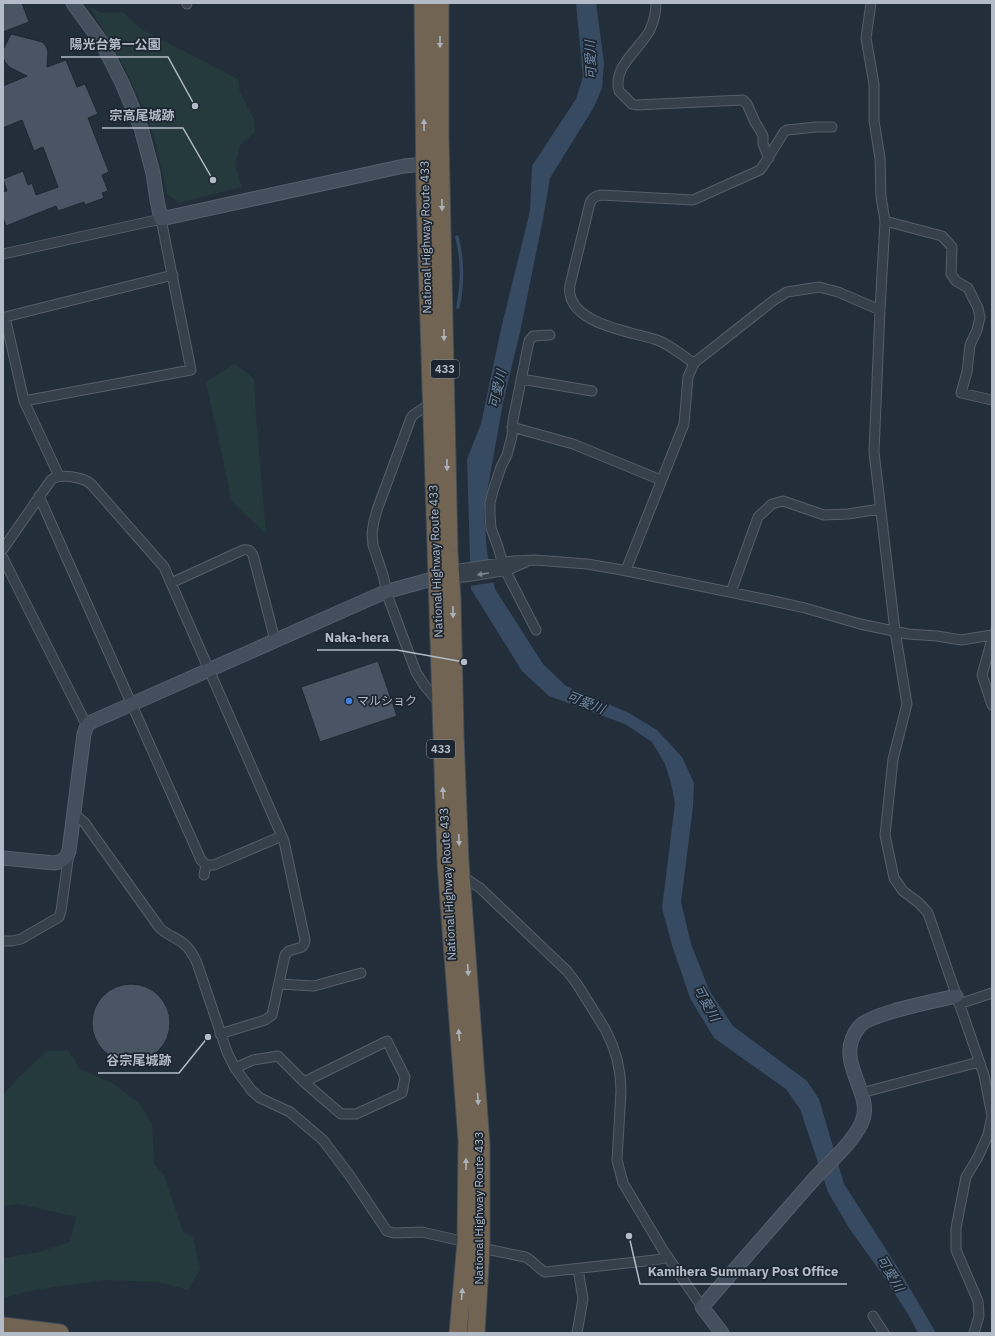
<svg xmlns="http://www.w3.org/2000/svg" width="995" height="1336" font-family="'IBM Plex Sans','Noto Sans JP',sans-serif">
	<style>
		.green { fill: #253a3c }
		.water { fill: #364b62 }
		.pier { fill: #232e3b }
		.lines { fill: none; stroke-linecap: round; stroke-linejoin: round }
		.stream { stroke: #364b62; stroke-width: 3.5 }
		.building { fill: #495565; stroke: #1e2732 }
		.street-casing { stroke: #555e69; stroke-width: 11 }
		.secondary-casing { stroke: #555e69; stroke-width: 15 }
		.highway-casing { stroke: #424b56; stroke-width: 19 }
		.street { stroke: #36404b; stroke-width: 9 }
		.secondary { stroke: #444f5e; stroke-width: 13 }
		.highway { stroke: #716453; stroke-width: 17 }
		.oneway { fill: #acb2bb }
		.oneway2 { fill: #7a848f }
		.shop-dot { fill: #3f7fe0; stroke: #1c2530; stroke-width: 1.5 }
		.labels { text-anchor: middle; stroke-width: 3.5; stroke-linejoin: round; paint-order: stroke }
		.shield { fill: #1c2530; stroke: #858e9a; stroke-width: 1 }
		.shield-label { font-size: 11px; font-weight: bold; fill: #b2bbc7 }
		.street-label { font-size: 12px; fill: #b2bbc7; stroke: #1c2530 }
		.poi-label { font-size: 12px; fill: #b2bbc7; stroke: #1c2530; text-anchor: start }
		.water-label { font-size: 13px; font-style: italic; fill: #728daa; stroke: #1c2530 }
		.leader { fill: none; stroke: #b2bbc7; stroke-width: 1.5 }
		.callout-dot { fill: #b2bbc7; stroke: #1c2530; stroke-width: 1.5 }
		.callout-label { font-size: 13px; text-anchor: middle; font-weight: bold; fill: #b2bbc7; stroke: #1c2530; stroke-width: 3.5; stroke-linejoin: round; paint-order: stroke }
	</style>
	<rect width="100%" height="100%" fill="#232e3b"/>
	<path class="green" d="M89 6 101 13 123 12 141 29 238 79 240 92 254 119 255 132 240 145 235 165 242 187 179 203 167 194C162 171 158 145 149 123 134 82 112 43 89 6Z
		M234 364 254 378 256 416 266 534 232 502 206 382Z
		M68 1050 80 1069 112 1083 140 1104 152 1123 154 1164 164 1175 183 1232 193 1237 200 1269 188 1290 158 1282 105 1280 35 1290 3 1298V1258L39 1252 70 1242 76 1217 19 1204 3 1206V1095L18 1078 47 1051Z"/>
	<path class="water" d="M576 3H596L604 63 602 88 594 107 550 178 543 219 520 332 503 403 489 481 484 512 487 552 495 589 543 664 566 686 629 713 657 730 682 757 694 783 693 806 681 902 691 944 709 990 733 1026 807 1081 819 1099 844 1184 898 1268 936 1333H918L908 1314 882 1274 849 1228 828 1192 800 1109 786 1089 714 1038 690 998 672 945 662 908 675 803 671 783 665 764 652 742 625 724 549 696 522 671 471 589 467 459 481 424 501 329 530 211 532 166 576 99 583 77Z"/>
	<path class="pier" d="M493 568 496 582 469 586V572Z"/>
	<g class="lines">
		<path class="stream" d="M457 237C463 261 463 283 458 307"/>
	</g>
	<path class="building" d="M3 3H22L29 22 3 32Z
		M11 34 35 40 42 42 46 46 48 52 47 67 66 60 77 87 85 84 98 114 88 118 109 172 102 175 108 191 102 193 104 198 85 205 84 202 58 211 56 206 6 226 3 217V192L7 191 3 179 23 171 28 185 32 183 36 195 58 187 43 147 34 151 22 120 3 128V86L27 76 9 67 5 62 3 57V50Z
		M378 661 397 716 320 742 301 687Z
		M92 1023a39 39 0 1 1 78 0a39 39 0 1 1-78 0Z"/>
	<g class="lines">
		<g class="street-casing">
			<path id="street" d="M187 3V4
				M656 3C656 12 654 21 650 30 640 49 612 67 619 91L632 104 636 105 743 100 747 104 755 122 761 132 763 136V144L769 158
				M871 3 866 38 874 84V121L880 158 881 197 885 221 880 310 874 452 895 631 907 704 893 759 885 835 894 878 903 891 919 903 928 913 984 1075 992 1116 988 1135 978 1157 966 1177 956 1228V1250L978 1301 979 1316 974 1333
				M885 221 942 236 952 247 951 274 956 281 968 288 978 308 980 317 977 330 970 345 967 372 961 393 992 400
				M3 254 161 219 191 370 24 401
				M694 363C683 356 669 344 657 340 633 332 575 325 570 294 569 291 570 288 570 285L590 203C592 198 595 196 601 195L693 200 760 170 765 163 784 132 787 130 816 127H832
				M521 379 592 391
				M430 404 413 415 411 418 377 510 374 521 372 533 373 545 383 575 388 597 416 672 425 686 440 704
				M512 427 573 444 661 480
				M59 476 24 401 5 317 173 275
				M39 496 201 860 206 865H214L282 836
				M3 549 51 480C59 473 83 477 91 484L164 567 284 841 305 940 304 944 302 947 289 951 285 955 272 1015 265 1020 220 1034
				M3 558 87 726
				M626 570 684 424 688 377 694 363 774 300 787 292 819 287 838 292 880 310
				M447 575 460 569 513 561 535 560 587 564 622 570 778 602 805 608 860 624 908 634 937 636 961 640 992 635
				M448 578 465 577 508 570 526 562
				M171 583 243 550C248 549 250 550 253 555L275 640
				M731 592 758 517 772 504 783 501 824 515 848 514 880 509
				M536 630 504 568 498 547 491 528 490 515V503L493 491 501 467 507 455 512 436 513 420 529 341 533 336 550 335
				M992 639 982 675 992 705
				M74 814 84 822 159 927C166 935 176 937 184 944 190 949 194 956 197 963L227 1052 235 1068 252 1091 260 1098 290 1112 323 1140 350 1176 387 1231 394 1233 422 1232 466 1242
				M204 875 206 865
				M459 877 468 880 480 888 567 971 577 984 605 1029 612 1044 617 1059 620 1075 621 1091 617 1160 623 1183 663 1250 702 1307
				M3 941H12L21 939 59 917 61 911 69 853
				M279 984 314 986 361 973
				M959 1004 992 993
				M235 1068 253 1060 278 1056 304 1082 341 1114H356L402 1093 405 1077 387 1041 304 1082
				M861 1093 979 1062
				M481 1248 525 1257C533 1260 537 1268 545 1272L655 1260 668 1257
				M873 1316 884 1333
				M577 1333 583 1299 578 1269"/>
		</g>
		<g class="secondary-casing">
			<path id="secondary" d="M73 3 102 43 123 85 141 128 153 173 157 200 161 219 404 166 424 164 433 165
				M3 858 54 863C62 862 66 859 69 851L84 734 86 728 89 723 385 592 436 578
				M722 1333 702 1307C739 1265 776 1222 814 1179 829 1162 850 1146 861 1124 877 1093 831 1062 859 1027 869 1013 937 1001 956 996"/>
		</g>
		<g class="highway-casing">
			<path id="highway" d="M423 3 425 196 446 863 467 1140 466 1242 458 1333
				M440 3V137L449 551 452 599 455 735 460 862 481 1144V1248L476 1333
				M3 1326 60 1333"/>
		</g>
		<use href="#street" class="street"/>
		<use href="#secondary" class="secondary"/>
		<use href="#highway" class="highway"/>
	</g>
	<defs><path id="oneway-solid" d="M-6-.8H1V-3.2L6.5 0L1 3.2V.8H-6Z"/></defs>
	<g class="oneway">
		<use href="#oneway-solid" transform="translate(440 42) rotate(90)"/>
		<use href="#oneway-solid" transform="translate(424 125) rotate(-91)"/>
		<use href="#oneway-solid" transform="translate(442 205) rotate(89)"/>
		<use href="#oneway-solid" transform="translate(444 335) rotate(89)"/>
		<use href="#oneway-solid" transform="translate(447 465) rotate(89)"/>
		<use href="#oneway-solid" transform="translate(453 612) rotate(89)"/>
		<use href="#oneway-solid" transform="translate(443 793) rotate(-92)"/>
		<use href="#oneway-solid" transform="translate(459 840) rotate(88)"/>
		<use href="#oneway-solid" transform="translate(468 970) rotate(86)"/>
		<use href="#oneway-solid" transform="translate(459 1035) rotate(-95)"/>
		<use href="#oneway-solid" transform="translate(478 1099) rotate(86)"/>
		<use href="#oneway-solid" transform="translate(466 1164) rotate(-90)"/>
		<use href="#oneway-solid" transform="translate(462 1294) rotate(-85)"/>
	</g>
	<use class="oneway2" href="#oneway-solid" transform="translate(483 574) rotate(171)"/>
	<circle class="shop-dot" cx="349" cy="701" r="4"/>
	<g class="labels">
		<g class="shield">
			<rect x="431" y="360" width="28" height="18" rx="3"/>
			<rect x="427" y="740" width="28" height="18" rx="3"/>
		</g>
		<g class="shield-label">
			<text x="445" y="373">433</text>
			<text x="441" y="753">433</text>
		</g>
		<g class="street-label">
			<text transform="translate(426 237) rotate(-91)" y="4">National Highway Route 433</text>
			<text transform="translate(436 561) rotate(-92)" y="4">National Highway Route 433</text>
			<text transform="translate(448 884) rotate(-93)" y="4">National Highway Route 433</text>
			<text transform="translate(479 1208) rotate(-90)" y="4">National Highway Route 433</text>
		</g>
		<g class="poi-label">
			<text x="357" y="705">マルショク</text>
		</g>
		<g class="water-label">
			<text transform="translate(590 60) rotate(-92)" y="5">可愛川</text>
			<text transform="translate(497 389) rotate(-77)" y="5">可愛川</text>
			<text transform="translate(586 702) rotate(22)" y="5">可愛川</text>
			<text transform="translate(707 1003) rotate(61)" y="5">可愛川</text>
			<text transform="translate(891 1273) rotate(59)" y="5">可愛川</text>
		</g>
	</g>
	<path class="leader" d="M195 106L168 57H61M213 180L183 128H102M464 662L397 650H317M208 1037L179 1073H98M629 1236L640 1284H847"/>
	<g class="callout-dot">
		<circle cx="195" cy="106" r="4"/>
		<circle cx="213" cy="180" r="4"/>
		<circle cx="464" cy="662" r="4"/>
		<circle cx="208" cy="1037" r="4"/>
		<circle cx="629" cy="1236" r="4"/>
	</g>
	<g class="callout-label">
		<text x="115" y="49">陽光台第一公園</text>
		<text x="142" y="120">宗高尾城跡</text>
		<text x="357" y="642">Naka-hera</text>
		<text x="139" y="1065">谷宗尾城跡</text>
		<text x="743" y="1276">Kamihera Summary Post Office</text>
	</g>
	<rect width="995" height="1336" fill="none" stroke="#b2bbc7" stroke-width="8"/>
</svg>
